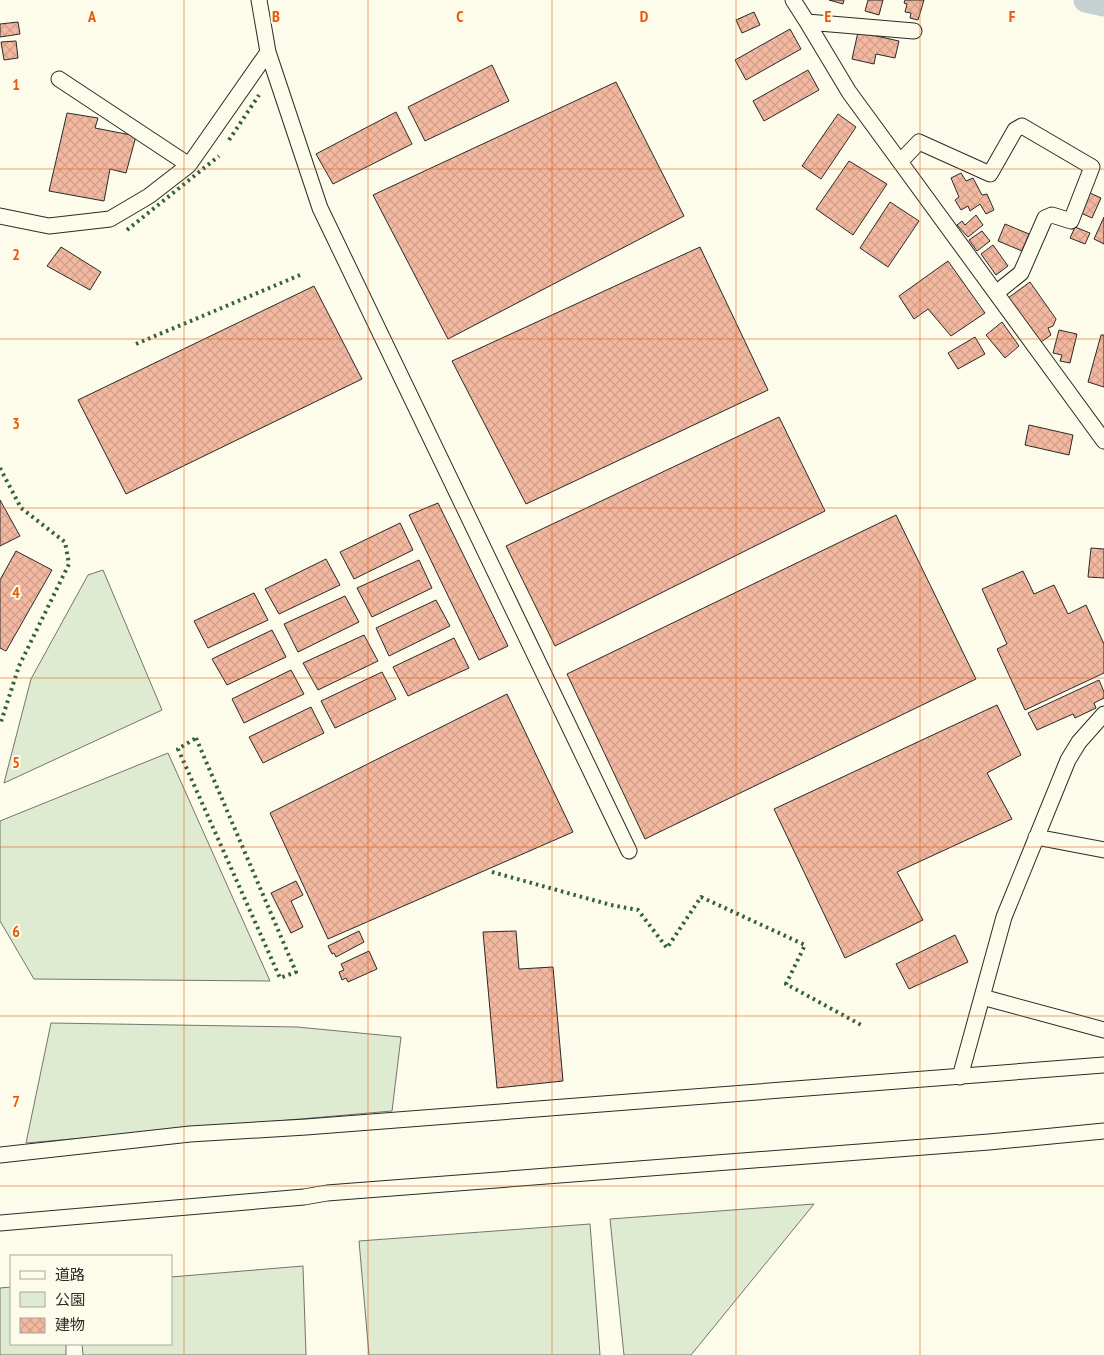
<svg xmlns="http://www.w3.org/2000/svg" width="1104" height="1355" font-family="'PT Sans Narrow','Noto Sans JP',sans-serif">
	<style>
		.green { fill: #deebd1; stroke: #74746e }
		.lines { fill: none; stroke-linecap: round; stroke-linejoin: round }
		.river { stroke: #c7d0d0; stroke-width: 25 }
		.building { fill: url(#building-cross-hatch); stroke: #2b2b2b }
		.minor-casing { stroke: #2b2b2b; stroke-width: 17 }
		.minor { stroke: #fdfbea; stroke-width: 15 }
		.hedge { stroke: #34623c; stroke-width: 4; stroke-dasharray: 2.5 4; stroke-linecap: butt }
		.grid { fill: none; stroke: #e8590c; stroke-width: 1; stroke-opacity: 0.55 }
		.grid-label { font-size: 16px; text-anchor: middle; font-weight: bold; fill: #e8590c; stroke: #fdfbea; stroke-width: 4; stroke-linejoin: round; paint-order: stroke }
	</style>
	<defs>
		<pattern id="building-cross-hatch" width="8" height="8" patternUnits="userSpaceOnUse" patternTransform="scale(1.25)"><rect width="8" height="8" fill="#f2b8a0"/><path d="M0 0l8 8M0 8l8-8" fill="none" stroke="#d09e8a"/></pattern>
	</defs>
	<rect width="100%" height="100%" fill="#fdfbea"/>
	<path class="green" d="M103 570 162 710 4 783 31 679 88 575Z
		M168 753 270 981 34 979 0 921V821Z
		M51 1023 297 1027 401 1037 392 1111 26 1143Z
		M814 1204 691 1355H624L610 1219Z
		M590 1224 600 1355H369L359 1241Z
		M303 1266 306 1355H83L82 1344H171V1277Z
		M11 1287V1344H66V1355H0V1288Z"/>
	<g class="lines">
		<path class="river" d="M1086 0 1104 4"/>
	</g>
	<path class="building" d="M829 0H844L843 4Z
		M868 0H883L879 15 865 11Z
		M905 0H924L918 20 910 18 911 13 905 12 907 4 904 3Z
		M754 12 760 25 742 33 736 20Z
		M18 22 20 34 0 37V24Z
		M790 29 801 49 746 80 735 60Z
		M858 32 899 41 895 58 876 54 874 64 852 59Z
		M16 41 18 58 4 60 1 42Z
		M492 65 509 101 425 141 408 107Z
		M808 70 819 90 764 121 753 101Z
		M616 82 684 216 448 339 373 195Z
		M396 112 412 144 333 184 316 154Z
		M67 113 98 118 95 128 136 136 126 173 110 169 104 201 49 191Z
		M838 114 856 127 821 179 802 166Z
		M849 161 887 184 853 235 816 209Z
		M961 173 966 181 973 178 982 195 987 194 994 210 986 214 980 204 970 211 968 206 961 210 955 200 959 197 951 178Z
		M1090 193 1101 198 1092 218 1081 213Z
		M890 202 919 221 888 267 860 248Z
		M976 215 983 225 968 237 957 225 962 221 965 225Z
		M1104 217V244L1094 239Z
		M1005 224 1029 234 1022 251 998 241Z
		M1075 227 1090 233 1085 244 1070 238Z
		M982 231 990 241 977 251 969 240Z
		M993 245 1008 266 996 275 981 254Z
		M61 247 101 272 90 290 47 266Z
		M700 247 768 390 526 504 452 361Z
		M948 261 985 313 951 336 928 309 914 319 899 296Z
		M1030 282 1056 319 1053 326 1048 328 1051 335 1041 342 1008 298Z
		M314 286 362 379 126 494 78 400Z
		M1002 322 1019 346 1005 358 986 335Z
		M1059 330 1077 334 1070 363 1060 361 1062 355 1053 353Z
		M1101 335H1104V387L1088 382Z
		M975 337 985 354 958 369 948 353Z
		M779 417 825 511 555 646 506 546Z
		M1029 425 1073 435 1069 455 1025 445Z
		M0 500 20 536 0 546Z
		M438 503 508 646 479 660 409 515Z
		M896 515 976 679 645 839 567 674Z
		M400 523 413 550 354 579 340 552Z
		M1091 548 1104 549V578L1088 577Z
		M16 551 52 570 6 651 0 648V580Z
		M326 559 340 585 279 614 265 589Z
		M419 560 432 588 372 617 357 588Z
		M1023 571 1034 594 1054 585 1068 614 1086 605 1104 644V673L1025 710 997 649 1007 644 982 589Z
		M254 593 268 620 208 648 194 621Z
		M345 596 359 622 298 652 284 624Z
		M436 600 450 626 389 656 376 628Z
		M272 630 286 657 227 685 212 659Z
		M364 635 378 661 318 690 303 663Z
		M454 638 469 668 408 696 393 667Z
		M291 670 304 694 244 723 232 699Z
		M382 672 396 699 335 728 321 701Z
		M1099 680 1104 692V698L1094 703 1096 708 1075 718 1073 714 1037 730 1028 713Z
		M507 694 573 832 328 939 270 813Z
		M997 705 1021 755 987 773 1012 819 897 872 923 920 845 958 774 809Z
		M311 707 324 733 263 763 249 737Z
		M296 881 303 895 291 901 303 927 291 933 271 893Z
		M359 931 364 942 336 957 334 953 332 954 328 946Z
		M516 931 519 969 553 967 563 1081 497 1088 483 932Z
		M955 935 968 962 909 989 896 964Z
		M369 951 377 969 348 982 346 978 342 980 339 972 344 970 341 964Z"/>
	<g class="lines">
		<g class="minor-casing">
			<path id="minor" d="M259 0 268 52 320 208 629 851
				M793 0 807 22 849 92 1104 441
				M807 22 914 31
				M59 79 189 165
				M900 162 919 142 990 174 1015 130 1022 126 1092 167 1071 221 1052 215 1045 218 1021 273 996 293
				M0 216 49 226 110 219 149 196 189 165 268 52
				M1036 837 1104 850
				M982 997 1104 1030
				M960 1077 1004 917 1068 760 1079 742 1104 714
				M0 1155 190 1134 306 1127 1104 1065
				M0 1223 304 1197 327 1193 989 1142 1104 1131"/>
		</g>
		<use href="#minor" class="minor"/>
		<path class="hedge" d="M229 140 259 95
			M127 230 219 156
			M136 344 300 275
			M0 468 21 508 65 542 69 564 19 666 0 725
			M196 738 296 972 280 978 178 749Z
			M492 872 611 905 638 910 667 948 701 897 805 945 786 984 863 1026"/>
	</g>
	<path class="grid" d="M184 0V1355M368 0V1355M552 0V1355M736 0V1355M920 0V1355M0 169H1104M0 339H1104M0 508H1104M0 678H1104M0 847H1104M0 1016H1104M0 1186H1104"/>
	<g class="grid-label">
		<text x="92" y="22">A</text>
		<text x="276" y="22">B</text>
		<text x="460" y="22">C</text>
		<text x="644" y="22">D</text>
		<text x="828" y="22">E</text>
		<text x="1012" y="22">F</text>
		<text x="16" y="90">1</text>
		<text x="16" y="260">2</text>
		<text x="16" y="429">3</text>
		<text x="16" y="598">4</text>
		<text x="16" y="768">5</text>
		<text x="16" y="937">6</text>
		<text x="16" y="1107">7</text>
	</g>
	<rect x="10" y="1255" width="162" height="90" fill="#fdfbea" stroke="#a9a89e"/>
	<rect x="20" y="1271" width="25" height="8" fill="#fdfbea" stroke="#a9a89e"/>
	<text x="55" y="1280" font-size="15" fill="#2b2b2b">道路</text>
	<rect x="20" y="1292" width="25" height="15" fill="#deebd1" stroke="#a9a89e"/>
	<text x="55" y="1305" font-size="15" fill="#2b2b2b">公園</text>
	<rect x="20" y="1318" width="25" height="15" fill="url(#building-cross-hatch)" stroke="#a9a89e"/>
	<text x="55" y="1330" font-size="15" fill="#2b2b2b">建物</text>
</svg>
